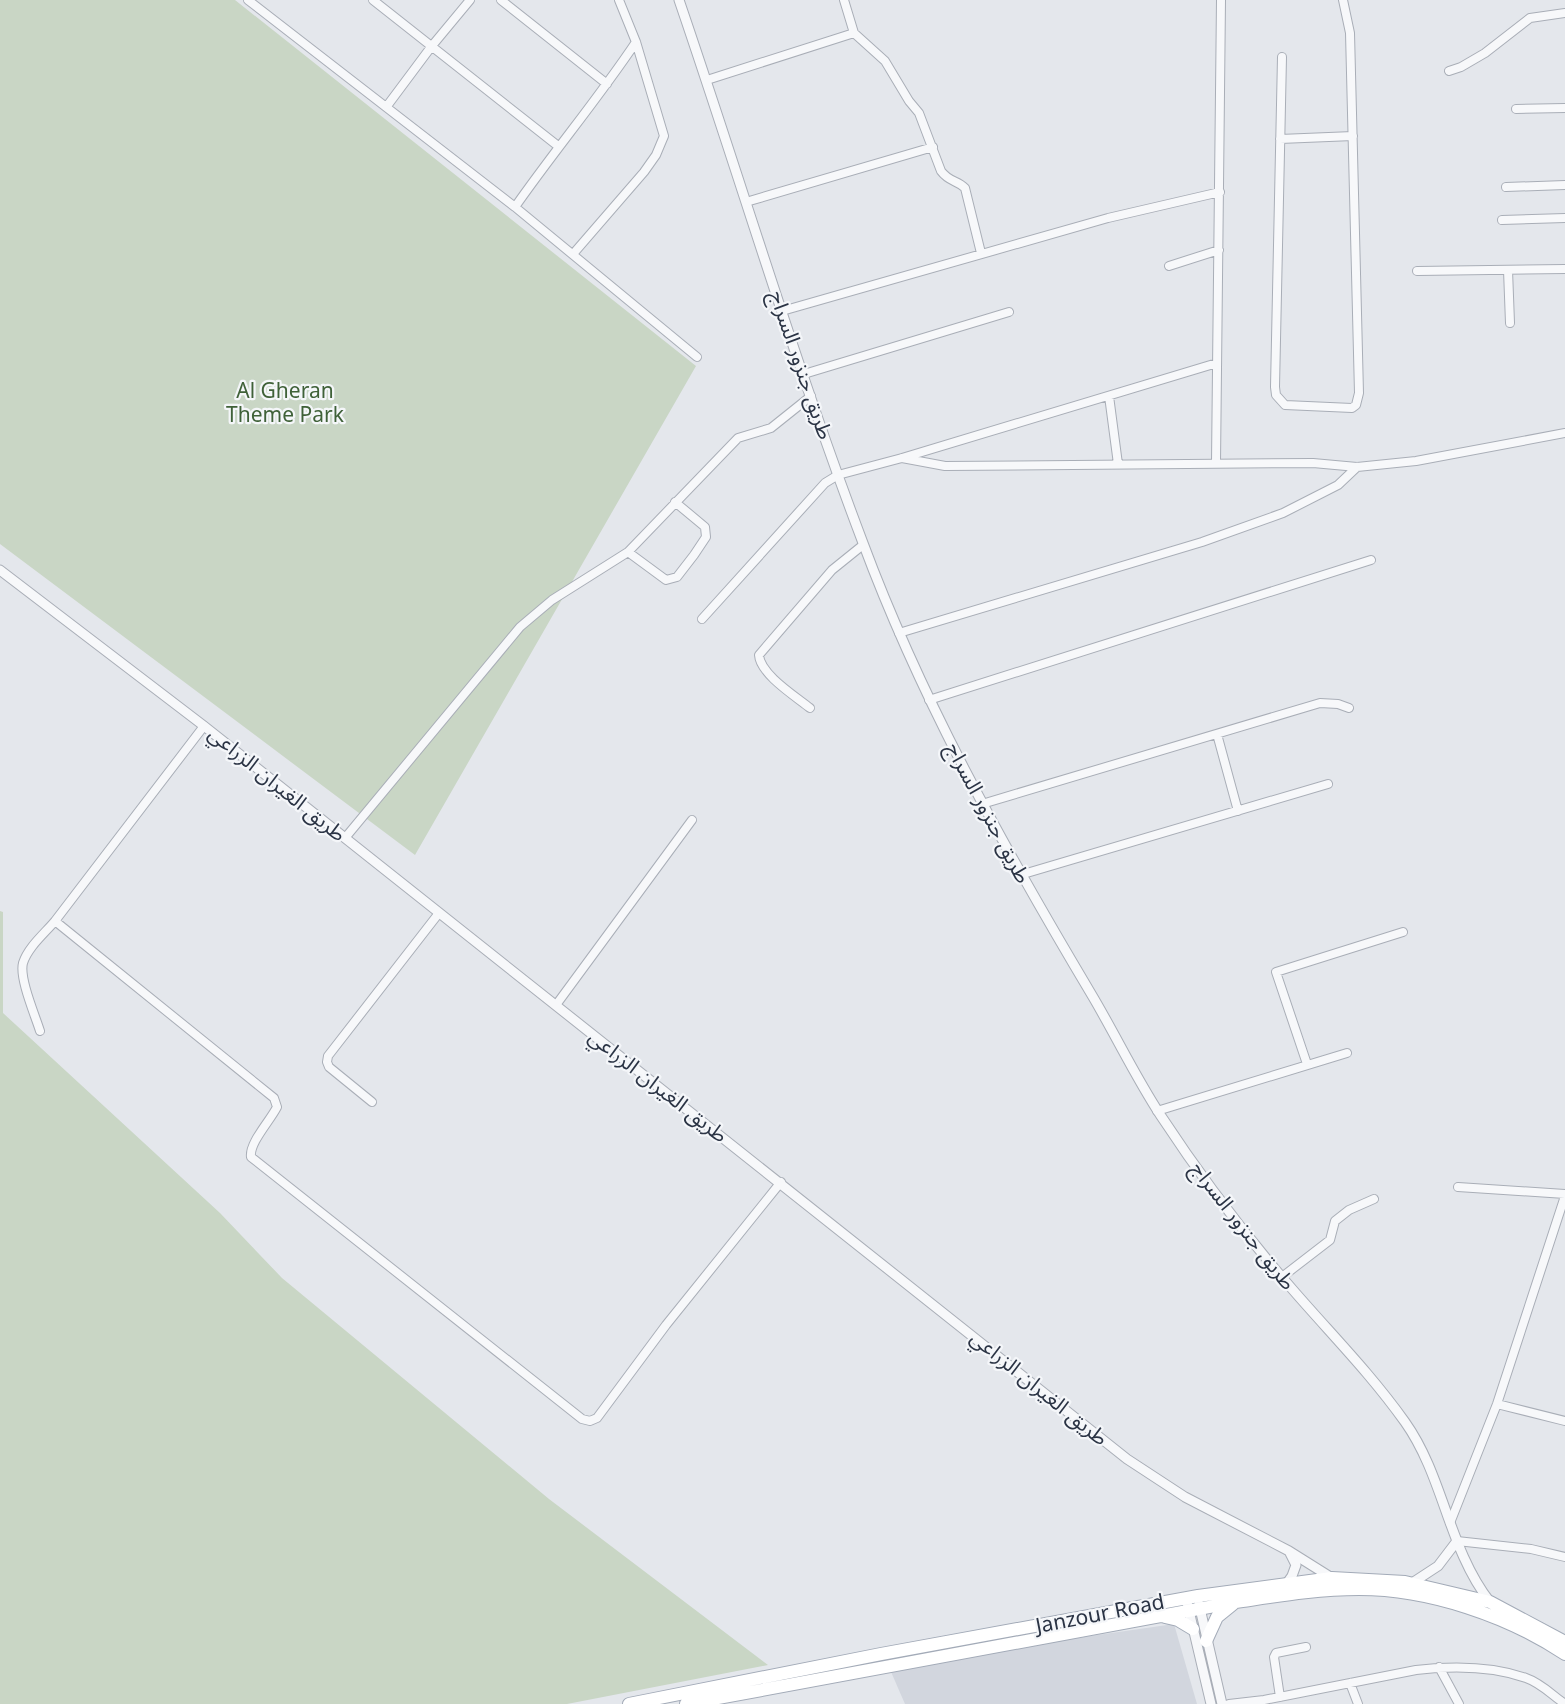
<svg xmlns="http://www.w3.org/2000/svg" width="1565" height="1704" font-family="'Noto Sans','Noto Sans Arabic',sans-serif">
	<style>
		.built { fill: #d2d6de }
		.green { fill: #c9d6c5 }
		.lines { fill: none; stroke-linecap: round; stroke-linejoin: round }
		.minor-casing { stroke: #a9aeb7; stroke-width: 10 }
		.tertiary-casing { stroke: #a9aeb7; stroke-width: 11 }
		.primary-casing { stroke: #a3abb8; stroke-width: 14 }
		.minor { stroke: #f7f8fa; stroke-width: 8 }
		.tertiary { stroke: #f7f8fa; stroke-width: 9 }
		.primary { stroke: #fff; stroke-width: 12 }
		.labels { text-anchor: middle; stroke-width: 4.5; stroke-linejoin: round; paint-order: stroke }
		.street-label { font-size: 21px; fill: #2b3445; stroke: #f4f6f9 }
		.park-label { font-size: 21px; fill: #3f6138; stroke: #f4f6f9 }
	</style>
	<rect width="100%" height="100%" fill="#e4e7ec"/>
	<path class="built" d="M1174 1624 1197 1704H905L888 1665Z"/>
	<path class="green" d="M0 0H235L696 366 415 855 0 544Z
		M0 911 3 912V1013L220 1213 282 1278 549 1499 768 1665 567 1704H0Z"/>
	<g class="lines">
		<g class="minor-casing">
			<path id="minor" d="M248 0 515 207 697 357
				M373 0 558 146
				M501 0 607 84
				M844 0 854 33 885 61 909 101 919 113 941 171C949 182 957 180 965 188L981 253
				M1282 57 1275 387 1276 395 1285 405 1352 408 1356 405 1359 393 1350 33 1343 0
				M1449 71 1461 67 1485 53 1530 18 1565 13
				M707 80 854 33
				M387 106 431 47 470 0
				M1516 109 1565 108
				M1280 139 1353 136
				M1506 187 1565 185
				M746 202 933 147
				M515 207C554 151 598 99 636 42
				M1502 220 1565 218
				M573 254 644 172 656 155 664 136 636 42 619 0
				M1169 266 1219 250
				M1508 270 1510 323
				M1417 271 1565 269
				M782 311 1108 218 1220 192
				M804 374 1009 312
				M1109 396 1118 464
				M902 458 945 466 1313 463 1357 467 1416 461 1565 433
				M1216 463 1221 0
				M628 552 666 580 677 577 694 555 706 537 705 527 675 502
				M702 619 825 483 838 475 902 458 1217 363
				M899 633 1202 542 1283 513 1338 485 1357 467
				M929 700 1371 560
				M810 708C795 696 760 674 759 655L832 570 863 545
				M1217 734 1238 811
				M982 804 1320 703 1338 704 1349 708
				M345 838 520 627 552 600 628 552 738 438 771 428 811 396
				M1020 875 1328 784
				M55 921 274 1098 277 1107C270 1121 249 1143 251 1157L582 1419 590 1421 597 1418 666 1325 781 1182
				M556 1005 692 820
				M40 1031C35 1015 19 978 23 963 28 947 45 933 55 921L204 726
				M1307 1064 1276 972 1403 932
				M372 1102 329 1067 327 1062 328 1056 439 913
				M1157 1111 1347 1053
				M1458 1187 1565 1194
				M1282 1277 1330 1240 1335 1221 1349 1210 1374 1199
				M1497 1404 1565 1421
				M1450 1523 1497 1404 1565 1196
				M1457 1541 1531 1549 1565 1557
				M1439 1667 1459 1704
				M1350 1683 1358 1704
				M1280 1697 1274 1657 1276 1653 1306 1647
				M1229 1704 1264 1700 1416 1670C1451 1666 1492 1666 1526 1678 1541 1683 1552 1695 1565 1704"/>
		</g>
		<g class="tertiary-casing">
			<path id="tertiary" d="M679 0C741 181 795 364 863 543 923 704 1006 851 1093 997 1116 1036 1136 1078 1161 1116 1201 1177 1245 1235 1293 1290 1332 1335 1370 1373 1405 1422 1444 1477 1448 1548 1490 1602
				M0 570 204 726 1127 1459 1185 1497 1289 1551 1332 1578
				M1287 1583 1292 1576 1296 1565 1290 1553
				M1412 1583 1438 1566 1457 1541
				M1186 1598 1211 1704
				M1199 1604 1222 1704"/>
		</g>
		<g class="primary-casing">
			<path id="primary" d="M1165 1617 1178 1620 1193 1629
				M1206 1641 1217 1617 1233 1604
				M629 1704 881 1654 1198 1596 1332 1578 1405 1582 1490 1602 1565 1642
				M686 1704 1236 1602C1277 1596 1318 1589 1359 1589 1429 1589 1508 1616 1565 1654"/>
		</g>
		<use href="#minor" class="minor"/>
		<use href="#tertiary" class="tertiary"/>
		<use href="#primary" class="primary"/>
	</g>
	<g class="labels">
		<g class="street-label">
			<text transform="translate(801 365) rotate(71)" y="7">طريق جنزور السراج</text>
			<text transform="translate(277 784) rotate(39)" y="7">طريق الغيران الزراعي</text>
			<text transform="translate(988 813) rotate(62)" y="7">طريق جنزور السراج</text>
			<text transform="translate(658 1086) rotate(38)" y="7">طريق الغيران الزراعي</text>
			<text transform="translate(1243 1226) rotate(52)" y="7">طريق جنزور السراج</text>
			<text transform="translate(1039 1388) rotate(39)" y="7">طريق الغيران الزراعي</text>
			<text transform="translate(1100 1614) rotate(-11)" y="7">Janzour Road</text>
		</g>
		<g class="park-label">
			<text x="285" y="398">Al Gheran<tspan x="285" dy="24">Theme Park</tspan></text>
		</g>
	</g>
</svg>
